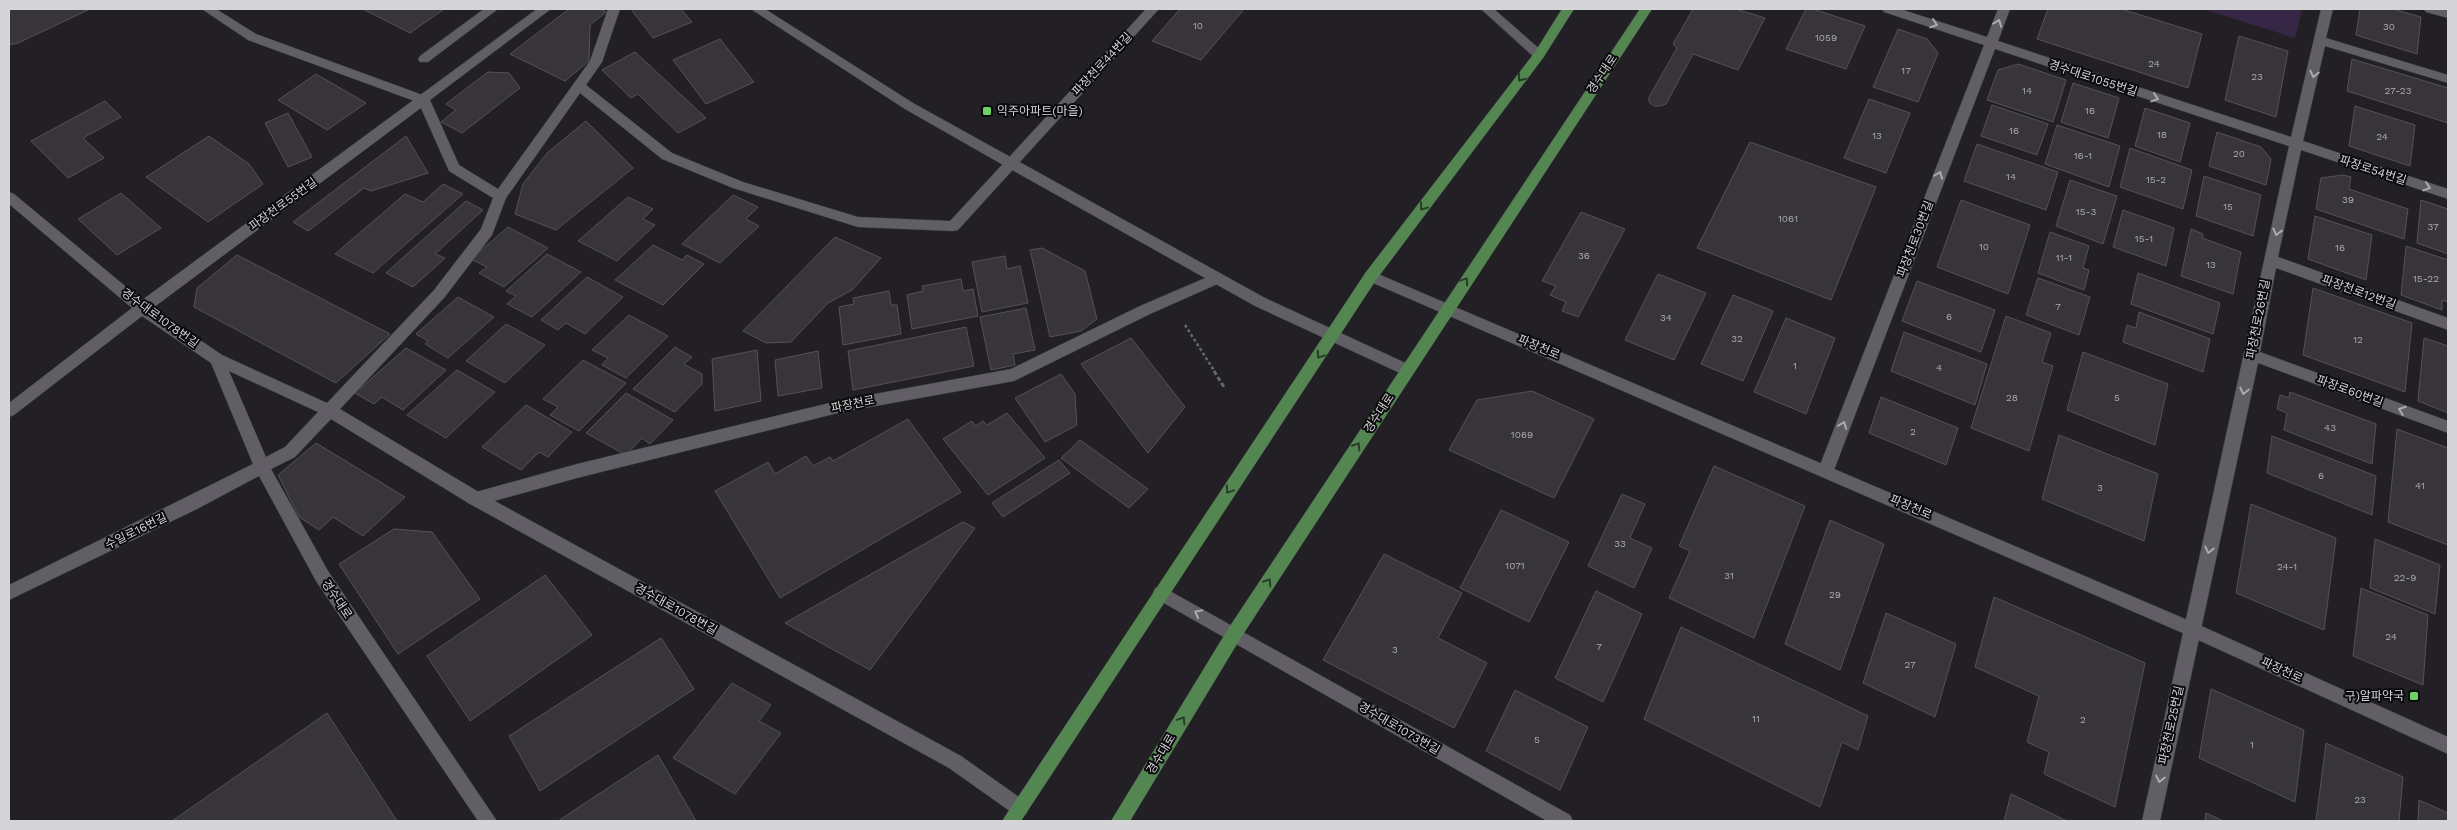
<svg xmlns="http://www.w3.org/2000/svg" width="2457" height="830" font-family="'Work Sans','Noto Sans KR',sans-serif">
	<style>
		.green { fill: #362746 }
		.building { fill: #37343a; stroke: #545157 }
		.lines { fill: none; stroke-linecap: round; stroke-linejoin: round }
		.lane-casing { stroke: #3b3a3e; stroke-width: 1 }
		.street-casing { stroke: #3b3a3e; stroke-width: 1 }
		.secondary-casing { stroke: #3b3a3e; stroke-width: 1 }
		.primary-casing { stroke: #3b3a3e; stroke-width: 1 }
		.path-far1 { stroke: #67666a; stroke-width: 2.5; stroke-dasharray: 3 2.5; stroke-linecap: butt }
		.path { stroke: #67666a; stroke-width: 3; stroke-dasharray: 4.5 2.5; stroke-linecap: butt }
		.lane { fill: #615f65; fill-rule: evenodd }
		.street { fill: #615f65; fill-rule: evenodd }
		.secondary { fill: #615f65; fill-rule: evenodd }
		.primary { fill: #548652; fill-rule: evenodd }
		.oneway { stroke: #acabaf }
		.oneway2 { stroke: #283c28 }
		.poi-dot { fill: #6ad363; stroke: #0b0a0c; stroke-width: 2 }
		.labels { text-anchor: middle; stroke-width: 4; stroke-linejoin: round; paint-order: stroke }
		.number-label { font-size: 10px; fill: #aeacb0 }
		.street-label { font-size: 12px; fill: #d5d4d7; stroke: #0b0a0c }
		.poi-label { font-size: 12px; fill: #d5d4d7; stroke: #0b0a0c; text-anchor: start }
	</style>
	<rect width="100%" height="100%" fill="#222025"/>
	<path class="green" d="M2203 9H2302L2295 38Z"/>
	<path class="building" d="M9 9H90L18 43 9 45Z
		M363 9H444L410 33Z
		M569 9H600L606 12 590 25 589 61 565 81 510 54Z
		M631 9H681L692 22 653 38Z
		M1180 9H1244L1201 60 1152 41Z
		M1693 9H1736L1765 18 1738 70 1693 54 1666 104 1661 106H1654L1649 102V97L1677 48 1673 44Z
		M1806 9H1813L1865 26 1846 69 1786 49Z
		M2048 9H2121L2202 34 2188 88 2037 39Z
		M2360 9H2393L2421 17 2417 54 2356 35Z
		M1898 29 1927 39 1938 53 1918 102 1873 87Z
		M2239 36 2288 51 2276 117 2225 100Z
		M720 39 754 82 706 104 673 60Z
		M635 52 706 118 678 133 638 94 631 98 602 70Z
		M2352 59 2448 88V123L2347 91Z
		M2018 64 2066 80 2053 122 1987 100 1998 70Z
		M488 72 509 73 520 88 462 133 441 122 456 110 446 104Z
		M316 74 366 103 327 130 278 100Z
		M2073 83 2119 98 2108 138 2061 122Z
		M1869 99 1910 113 1886 173 1844 158Z
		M105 101 121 117 83 138 104 158 68 178 31 141Z
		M1992 105 2048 124 2037 155 1981 136Z
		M2355 106 2415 125 2410 166 2349 146Z
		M2145 108 2190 123 2180 162 2135 146Z
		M288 113 312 157 288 167 265 123Z
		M586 121 633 168 556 230 515 214 523 184 547 153Z
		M2057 125 2120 146 2109 187 2045 164Z
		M2217 132 2261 147 2271 159 2266 185 2209 166Z
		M209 136 249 164 263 184 208 222 146 177Z
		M406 136 428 173 371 191 364 188 308 231 293 222Z
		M1750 142 1876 187 1831 300 1697 248Z
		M1977 144 2058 172 2046 210 1964 181Z
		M2130 148 2192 170 2183 209 2120 187Z
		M2343 175 2351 177 2349 189 2408 209 2404 239 2316 209 2321 178Z
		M2204 176 2261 195 2253 236 2196 216Z
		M2070 180 2117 196 2103 244 2056 226Z
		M443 184 463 194 373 273 335 254 405 194 423 202Z
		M121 193 161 228 117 255 78 219Z
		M733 195 758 207 746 219 759 226 720 263 682 244Z
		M628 197 653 209 643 219 655 225 617 261 578 241Z
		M1961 200 2030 225 2008 294 1937 267Z
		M2421 200 2448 209V254L2417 243Z
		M466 201 483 210 435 254 445 258 413 287 386 273Z
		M2123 210 2174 228 2166 266 2113 247Z
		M1581 212 1625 229 1578 317 1562 311 1566 302 1550 295 1556 286 1542 281Z
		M2315 216 2372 235 2366 280 2308 259Z
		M508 227 548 248 504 287 479 273 487 267 471 259Z
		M2191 229 2203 234 2202 238 2241 252 2233 294 2181 276Z
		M2050 232 2089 246 2083 268 2089 270 2084 290 2038 273Z
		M835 237 881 258 852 290 828 303 791 342 766 343 743 331Z
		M653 245 682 260 687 255 704 264 663 305 615 280Z
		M2406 246 2448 260V302L2442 300V310L2401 295Z
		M1042 248 1085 271 1097 319 1081 331 1050 337 1030 250Z
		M547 254 581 272 532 317 507 304 516 296 506 291Z
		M237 255 390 334 336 383 194 307 197 288Z
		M1005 256 1007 269 1020 266 1028 303 982 312 972 262Z
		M2138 273 2220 303 2213 334 2131 304Z
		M1658 274 1706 293 1674 360 1625 340Z
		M587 277 623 297 585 334 566 323 558 330 541 320Z
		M2038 278 2090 297 2079 335 2026 315Z
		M961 279 963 291 973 289 978 316 912 329 907 295 923 291 922 286Z
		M1917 281 1995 310 1981 352 1902 321Z
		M2313 288 2412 323 2405 392 2303 355Z
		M889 291 891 305H897L901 334 843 345 839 307 854 304 853 298Z
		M1733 295 1773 311 1743 381 1701 364Z
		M458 297 494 317 448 358 425 344 428 341 416 334Z
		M1026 308 1035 350 1013 354 1015 365 991 370 980 317Z
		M2139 312 2210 339 2203 372 2123 342 2127 325 2136 328Z
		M629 315 668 336 626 378 602 365 608 358 592 350Z
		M2006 316 2051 333 2042 362 2053 366 2029 451 1971 428Z
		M1786 318 1835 338 1806 414 1754 392Z
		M506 324 545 345 505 383 466 361Z
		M966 327 974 366 853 390 848 351Z
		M1904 332 1987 364 1975 405 1891 371Z
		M1131 338 1185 407 1148 453 1081 364Z
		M2424 338 2448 346V413L2418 401Z
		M675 347 692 357 684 364 702 374V384L675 412 633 389Z
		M406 348 446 370 403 410 382 397 374 404 355 393Z
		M757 350 761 401 715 411 712 359Z
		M818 351 822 388 778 396 775 360Z
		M2083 352 2168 384 2155 445 2067 410Z
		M583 360 626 383 579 431 550 415 558 407 543 399Z
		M457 370 495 392 446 438 407 415Z
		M1061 374 1075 394 1077 425 1045 442 1015 398Z
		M1532 391 1594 419 1554 498 1449 450 1477 400Z
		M2290 392 2376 424 2372 464 2284 430 2287 413 2277 409 2280 395 2289 398Z
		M626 393 673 420 650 444 642 438 626 455 586 433Z
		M1881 397 1958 428 1946 465 1869 433Z
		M526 405 572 432 548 457 539 452 521 470 482 447Z
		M1007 413 1045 458 988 495 943 439 972 421 976 426 983 421 987 425Z
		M908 419 961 492 780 598 715 491 768 462 775 474 806 456 813 466 830 457 833 461Z
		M2397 429 2448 448V545L2388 522Z
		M2059 435 2158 474 2144 541 2042 499Z
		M2272 436 2376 476 2372 515 2267 473Z
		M1080 440 1148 489 1129 508 1061 458Z
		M316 443 405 497 363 536 333 517 319 530 299 517 278 475Z
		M1059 460 1070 473 1003 517 992 503Z
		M1714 466 1805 506 1754 638 1669 598 1690 551 1679 546Z
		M1622 494 1645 504 1630 538 1652 548 1634 588 1588 566Z
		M2251 504 2336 538 2324 630 2236 593Z
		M1501 510 1569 542 1529 622 1460 588Z
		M1830 520 1884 544 1840 670 1785 644Z
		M963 522 975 528 870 670 785 623Z
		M394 529 432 532 480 599 398 654 339 564Z
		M2375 539 2440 565 2435 614 2370 588Z
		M1384 554 1462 593 1438 638 1487 663 1454 728 1323 660Z
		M545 575 592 635 470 721 427 656Z
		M2361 588 2428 615 2423 685 2353 656Z
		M1596 591 1642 614 1603 702 1555 678Z
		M1994 597 2145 663 2115 807 2044 774 2049 752 2027 742 2039 696 1975 667Z
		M1886 613 1956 644 1935 717 1863 683Z
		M1681 627 1868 716 1858 750 1842 742 1820 807 1644 719Z
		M661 638 694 689 540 791 509 736Z
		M732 683 771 705 759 721 781 733 735 794 673 758Z
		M2211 689 2304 730 2295 802 2199 758Z
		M1515 690 1588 727 1560 790 1486 751Z
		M327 713 397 821H172Z
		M2326 743 2403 777 2399 821H2316Z
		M658 755 696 821H558Z
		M2011 794 2067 821H2004Z
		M2419 800 2448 813V821H2418Z
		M2206 813 2223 821H2205Z"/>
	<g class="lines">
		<g class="lane-casing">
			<path id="lane" d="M202 9H216L256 34 428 97 430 100 424 104 420 103 248 40Z
				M484 9H498L428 62H420L418 59 420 56Z
				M1217 273 1222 274 1224 278 1222 282 1150 314 1014 381 842 412 577 478 476 506 470 504 468 499 470 494 476 492 577 464 842 400 1011 369 1140 306Z"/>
		</g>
		<g class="street-casing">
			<path id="street" d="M537 9H551L430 100 459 165 498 189 590 61 608 9H620L602 62 586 85 672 153 743 182 858 217 950 221 1146 9H1159L958 230 953 231 858 227 733 188 662 159 580 93 506 198 492 235 444 298 340 409 482 494 961 756 1026 802 1029 808 1026 814 1020 817 1014 814 949 768 470 504 331 419 295 457 271 469 328 571 497 821H478L316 581 259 476 197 509 9 600V585L253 464 211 363 142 316 14 415 9 417V403L132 308 9 204V192L14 194 142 300ZM421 108 449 171 493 198 481 229 434 290 327 403 222 355 153 308ZM229 371 318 412 285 447 266 457Z
				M1481 9H1494L1543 52 1545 55 1543 58H1535Z
				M1882 9H1900L1987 37 1998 9H2010L1998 41 2291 137 2321 9H2333L2326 38 2448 75V83L2325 46 2303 141 2448 189V199L2301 150 2278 257 2448 318V330L2276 268 2260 352 2448 421V433L2258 363 2160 821H2142L2289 146 1995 49 1834 470 1831 475 1826 477 1821 475 1818 470 1984 45 1884 12Z
				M2424 9 2448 10V18L2426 12Z
				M1161 586 1570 815 1573 821H1547L1155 598 1153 593 1155 588Z"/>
		</g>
		<g class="secondary-casing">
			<path id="secondary" d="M751 9H765L913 103 1265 298 1412 366 1414 370 1412 374 1407 376 1402 374 1255 306 1005 166 905 109Z
				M1371 271 2197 624 2448 737V754L2185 634 1366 280 1364 276 1366 272Z"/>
		</g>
		<g class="primary-casing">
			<path id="primary" d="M1562 9H1574L1543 58 1376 280 1021 821H1002L1366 272 1535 52Z
				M1640 9H1652L1240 639 1130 821H1111L1228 629Z"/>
		</g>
		<path class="path-far1" d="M1185 325 1215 372"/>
		<path class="path" d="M1214 371 1224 387"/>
		<use href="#lane" class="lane"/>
		<use href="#street" class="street"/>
		<use href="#secondary" class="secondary"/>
		<use href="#primary" class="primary"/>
	</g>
	<defs><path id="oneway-chevron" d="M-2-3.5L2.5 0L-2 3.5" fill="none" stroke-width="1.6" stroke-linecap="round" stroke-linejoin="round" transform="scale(1.25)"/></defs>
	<g class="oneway">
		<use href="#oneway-chevron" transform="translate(1998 23) rotate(-69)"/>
		<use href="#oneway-chevron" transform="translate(1934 24) rotate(19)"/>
		<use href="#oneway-chevron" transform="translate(2314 74) rotate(103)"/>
		<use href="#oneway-chevron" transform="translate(2155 98) rotate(18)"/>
		<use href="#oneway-chevron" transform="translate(1939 175) rotate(-69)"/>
		<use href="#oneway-chevron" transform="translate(2427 187) rotate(18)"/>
		<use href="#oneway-chevron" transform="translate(2277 232) rotate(104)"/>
		<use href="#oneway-chevron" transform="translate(2244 391) rotate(102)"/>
		<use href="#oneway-chevron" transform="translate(2402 410) rotate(-160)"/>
		<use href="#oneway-chevron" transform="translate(1843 425) rotate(-69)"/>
		<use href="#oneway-chevron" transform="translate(2209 550) rotate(102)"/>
		<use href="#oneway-chevron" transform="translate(1198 613) rotate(-151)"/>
		<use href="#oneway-chevron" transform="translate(2160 779) rotate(102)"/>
	</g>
	<g class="oneway2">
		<use href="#oneway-chevron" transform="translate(1521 78) rotate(127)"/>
		<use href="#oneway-chevron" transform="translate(1423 207) rotate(127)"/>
		<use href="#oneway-chevron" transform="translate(1465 281) rotate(-56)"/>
		<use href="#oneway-chevron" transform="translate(1320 355) rotate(124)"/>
		<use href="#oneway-chevron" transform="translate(1357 446) rotate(-57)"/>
		<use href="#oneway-chevron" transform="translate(1229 490) rotate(124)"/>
		<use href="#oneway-chevron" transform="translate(1268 582) rotate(-57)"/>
		<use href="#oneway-chevron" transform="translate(1182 720) rotate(-59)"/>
	</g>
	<g class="poi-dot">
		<rect x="982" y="106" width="10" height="10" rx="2.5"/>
		<rect x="2409" y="691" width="10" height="10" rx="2.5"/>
	</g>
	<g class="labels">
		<g class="number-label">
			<text x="1198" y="29">10</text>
			<text x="2389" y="30">30</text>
			<text x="1826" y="41">1059</text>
			<text x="2154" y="67">24</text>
			<text x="1906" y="74">17</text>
			<text x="2257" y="80">23</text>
			<text x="2027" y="94">14</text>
			<text x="2398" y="94">27-23</text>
			<text x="2090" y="114">16</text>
			<text x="2014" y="134">16</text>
			<text x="2162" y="138">18</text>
			<text x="1877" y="139">13</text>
			<text x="2382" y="140">24</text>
			<text x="2239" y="157">20</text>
			<text x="2083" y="159">16-1</text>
			<text x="2011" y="180">14</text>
			<text x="2156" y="183">15-2</text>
			<text x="2348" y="203">39</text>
			<text x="2228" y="210">15</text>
			<text x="2086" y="215">15-3</text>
			<text x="1788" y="222">1061</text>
			<text x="2433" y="230">37</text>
			<text x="2144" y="242">15-1</text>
			<text x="1984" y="250">10</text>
			<text x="2340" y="251">16</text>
			<text x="1584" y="259">36</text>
			<text x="2064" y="261">11-1</text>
			<text x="2211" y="268">13</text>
			<text x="2426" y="282">15-22</text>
			<text x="2058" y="310">7</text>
			<text x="1949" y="320">6</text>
			<text x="1666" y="321">34</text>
			<text x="1737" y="342">32</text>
			<text x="2358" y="343">12</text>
			<text x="1795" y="369">1</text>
			<text x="1939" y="371">4</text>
			<text x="2012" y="401">28</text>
			<text x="2117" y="401">5</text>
			<text x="2330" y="431">43</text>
			<text x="1913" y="435">2</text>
			<text x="1522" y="438">1069</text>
			<text x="2321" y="479">6</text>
			<text x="2420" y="489">41</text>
			<text x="2100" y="491">3</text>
			<text x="1620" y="547">33</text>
			<text x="1515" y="569">1071</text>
			<text x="2287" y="570">24-1</text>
			<text x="1729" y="579">31</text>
			<text x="2405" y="581">22-9</text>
			<text x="1835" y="598">29</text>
			<text x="2391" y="640">24</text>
			<text x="1599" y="650">7</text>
			<text x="1395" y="653">3</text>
			<text x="1910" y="668">27</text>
			<text x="1756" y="722">11</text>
			<text x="2083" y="723">2</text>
			<text x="1537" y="743">5</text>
			<text x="2252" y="748">1</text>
			<text x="2360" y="803">23</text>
		</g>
		<g class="street-label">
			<text transform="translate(1102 64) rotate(-47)" y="4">파장천로44번길</text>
			<text transform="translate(1602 74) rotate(-56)" y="4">경수대로</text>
			<text transform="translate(2093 78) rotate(18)" y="4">경수대로1055번길</text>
			<text transform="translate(2373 170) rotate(18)" y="4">파장로54번길</text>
			<text transform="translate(283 204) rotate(-36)" y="4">파장천로55번길</text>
			<text transform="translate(1915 239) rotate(-69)" y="4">파장천로30번길</text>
			<text transform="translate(2359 292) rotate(20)" y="4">파장천로12번길</text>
			<text transform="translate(160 318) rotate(36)" y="4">경수대로1078번길</text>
			<text transform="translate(2258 319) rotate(-79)" y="4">파장천로26번길</text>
			<text transform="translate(1539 347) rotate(23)" y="4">파장천로</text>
			<text transform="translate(2350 391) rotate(20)" y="4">파장로60번길</text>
			<text transform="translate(853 404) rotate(-11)" y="4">파장천로</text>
			<text transform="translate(1379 413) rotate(-57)" y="4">경수대로</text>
			<text transform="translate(1911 507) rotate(23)" y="4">파장천로</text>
			<text transform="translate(136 531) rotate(-26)" y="4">수일로16번길</text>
			<text transform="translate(337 599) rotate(56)" y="4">경수대로</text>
			<text transform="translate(676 609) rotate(29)" y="4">경수대로1078번길</text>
			<text transform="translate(2282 670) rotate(25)" y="4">파장천로</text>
			<text transform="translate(2171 725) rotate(-78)" y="4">파장천로25번길</text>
			<text transform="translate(1399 728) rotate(30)" y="4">경수대로1073번길</text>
			<text transform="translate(1161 754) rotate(-59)" y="4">경수대로</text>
		</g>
		<g class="poi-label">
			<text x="997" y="115">익주아파트(마을)</text>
			<text x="2404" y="700" text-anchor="end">구)알파약국</text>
		</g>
	</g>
	<rect width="2457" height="830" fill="none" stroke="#d5d4d7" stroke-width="20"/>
</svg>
